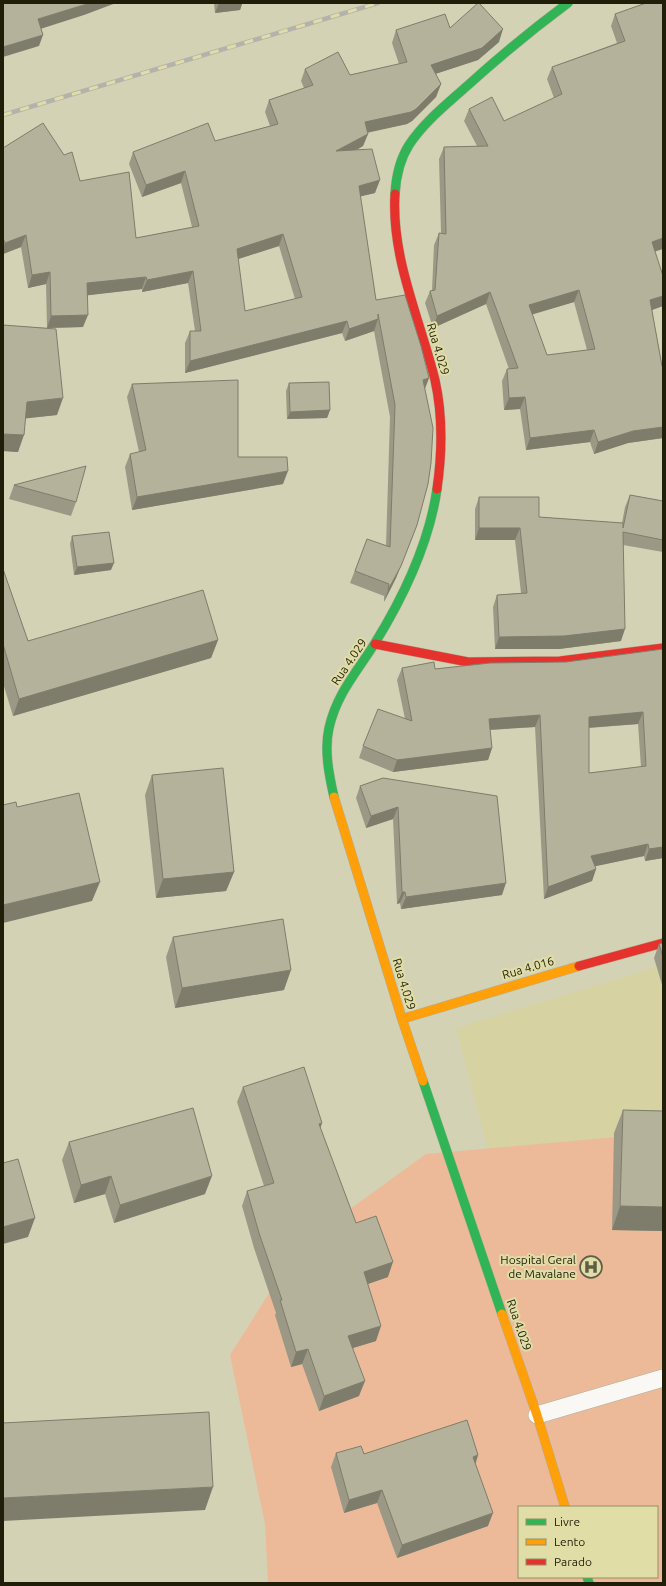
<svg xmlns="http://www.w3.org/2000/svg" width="666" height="1586" font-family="Ubuntu,sans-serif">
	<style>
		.built { fill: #d6d2a2 }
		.green { fill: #ecba98; fill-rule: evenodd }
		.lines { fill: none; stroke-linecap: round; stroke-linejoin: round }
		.lane-casing { stroke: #b0ae97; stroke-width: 18 }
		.fast-casing { stroke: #b0ae97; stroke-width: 10 }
		.slow-casing { stroke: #b0ae97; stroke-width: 10 }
		.jam-casing { stroke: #b0ae97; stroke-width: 10 }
		.lane { stroke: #f9f8f4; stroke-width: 17 }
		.fast { stroke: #30b455; stroke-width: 9 }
		.slow { stroke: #ff9f0a; stroke-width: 9 }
		.jam { stroke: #e5322d; stroke-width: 9 }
		.rail-casing { stroke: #b3b3ac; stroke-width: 4.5 }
		.rail { stroke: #e1dda7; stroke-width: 3; stroke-dasharray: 9; stroke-linecap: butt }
		.wall { fill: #9b9985; fill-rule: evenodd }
		.shaded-wall { fill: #7e7d6c }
		.building { fill: #b4b29b; stroke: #7e7d6c; fill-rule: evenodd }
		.labels { text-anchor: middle; stroke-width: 4; stroke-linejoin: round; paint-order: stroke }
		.street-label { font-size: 12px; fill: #201e09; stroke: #e1dda7 }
		.poi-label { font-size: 12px; fill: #201e09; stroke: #e1dda7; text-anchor: end }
	</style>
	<rect width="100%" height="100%" fill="#d4d2b4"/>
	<path class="built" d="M663 965V1583L657 1577V1507H582L456 1028Z"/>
	<path class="green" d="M650 1134 663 1139V1583H268L265 1524 230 1355 299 1246 426 1154ZM519 1507H657V1577H519Z"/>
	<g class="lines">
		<g class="lane-casing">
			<path id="lane" d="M537 1415 663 1378"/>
		</g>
		<g class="fast-casing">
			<path id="fast" d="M395 194C396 177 400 159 409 145 424 122 447 104 467 86 499 57 533 29 568 3
				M334 797C329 775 324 750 329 728 337 693 357 672 375 643 404 596 429 544 437 489
				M423 1081 502 1314
				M587 1577 589 1583"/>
		</g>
		<g class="slow-casing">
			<path id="slow" d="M334 797 402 1019 423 1081
				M402 1019 579 966
				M502 1314 537 1415 565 1507"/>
		</g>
		<g class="jam-casing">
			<path id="jam" d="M395 194C391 258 420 319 435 380 443 416 442 454 437 489
				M375 644 468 662 560 661 663 648
				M579 966 663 943"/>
		</g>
		<use href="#lane" class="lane"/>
		<use href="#fast" class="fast"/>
		<use href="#slow" class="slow"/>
		<use href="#jam" class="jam"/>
		<g class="rail-casing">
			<path id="rail" d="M3 115 378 3"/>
		</g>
		<use href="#rail" class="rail"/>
	</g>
	<path class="wall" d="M214 3H245L242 4 240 10 215 13Z
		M646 3 655 251 663 296V306L652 310 662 366H663V438L628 443 594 454 590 442 526 450 520 409 504 410 502 381 507 369H509L486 304 433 328 425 303 430 291 432 290 434 245 439 233H441L439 159 444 147 477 146 464 121 469 109 504 121 554 98 547 79 552 67 617 43 611 26 615 14ZM574 302 587 350 547 355 532 314Z
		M450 28 499 42 478 60 435 74 441 84 436 97 412 121 407 124 367 133 368 134 363 146 357 150 375 193 360 196 376 300 429 378 425 388 412 538 396 578 384 602V596L350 583 367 539 386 546 390 417 374 331 345 341 342 333 185 373V343L190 331H195L188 283 142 292V289L87 295 83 327 48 328 57 415 25 418 18 452 3 451V325L47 328 46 284 28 288 21 247 3 254V148L80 181 136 238 192 227 181 183 142 197 129 164 133 152 215 141 270 126 265 112 269 100 304 88 301 81 305 69 350 75 399 64 392 43 396 30ZM279 246 295 299 245 311 238 259Z
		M289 383 330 410 327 418 287 419 286 391Z
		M132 384 238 457 283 484 132 510 125 467 130 454 139 452 127 397Z
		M14 485 76 502 71 516 9 499Z
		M630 495 663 501V552L623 545 621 641 559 649H495L493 607 497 595 521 593 515 540H475V509L479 497 539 517 622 523 625 507Z
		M72 536 111 570 74 575 70 544Z
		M3 569 28 641 218 640 211 658 13 716 3 683Z
		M663 649V858L645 861 644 856 595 866 596 869 592 881 544 899 535 727 490 730 492 748 488 760 393 772 359 758 363 746 405 719 397 680 402 668 435 669 566 662ZM638 724 641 767 589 773V728Z
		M152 775 234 872 226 891 156 898 145 795Z
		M383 778 502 895 401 909 400 903 397 904 393 819 366 828 356 798 360 786Z
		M173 937 284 990 175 1008 166 957Z
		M663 943V988L654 958 659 944Z
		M243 1087 322 1123 320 1128 356 1223 388 1277 368 1284 376 1341 353 1348 359 1396 319 1411 302 1364 291 1367 275 1315 276 1313 254 1248 242 1206 247 1191 264 1186 237 1102Z
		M623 1110 663 1111V1231L612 1230 614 1133Z
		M69 1142 205 1194 114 1223 105 1194 74 1203 62 1160Z
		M336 1453 478 1455 475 1464 488 1526 397 1558 377 1503 344 1513 331 1467Z"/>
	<path class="shaded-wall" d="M90 3H116L84 15 34 31 38 19Z
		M219 3H245L242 4 240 10 215 13Z
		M503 29 499 42 478 60 426 77 431 65Z
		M43 35 39 46 3 57V47Z
		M441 84 436 97 412 121 407 124 360 134 365 122Z
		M368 134 363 146 332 163 336 151Z
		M185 171 181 183 142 197 146 185Z
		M380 180 375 193 354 198 359 186Z
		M283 234 279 246 232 261 237 249Z
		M26 235 21 247 3 254V248L5 243Z
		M663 238V249L647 254 652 242Z
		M193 271 188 283 142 292 147 280Z
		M50 272 46 284 28 288 32 275Z
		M146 277 142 289 82 296 87 283Z
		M579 290 574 302 524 317 529 305Z
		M490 292 486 304 433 328 437 316Z
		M663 296V306L646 312 650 300Z
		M88 315 83 327 47 328 51 316Z
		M378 319 374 331 345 341 349 329Z
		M347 321 342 333 185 373 190 361Z
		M429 378 424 391 423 380Z
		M525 397 520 409 504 410 509 398Z
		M63 398 57 415 21 419 27 402Z
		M330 410 327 418 287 419 290 412Z
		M663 427V438L628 443 594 454 598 442 633 431Z
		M594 430 590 442 526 450 530 438Z
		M3 434 24 435 18 452 3 451Z
		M288 471 283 484 132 510 137 497Z
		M417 525 396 578 384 602 388 590Z
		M479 528H520L515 540H475Z
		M114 563 111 570 74 575 77 567Z
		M625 629 621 641 559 649H495L499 637Z
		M218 640 211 658 13 716 19 699Z
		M643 712 638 724 584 728 589 717Z
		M540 715 535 727 485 730 489 719Z
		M492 748 488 760 393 772 397 760Z
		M398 807 393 819 366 828 371 816Z
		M648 844 644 856 587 868 591 856Z
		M663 847V858L645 861 649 849Z
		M596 869 592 881 544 899 548 887Z
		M234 872 226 891 156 898 163 879Z
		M100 882 92 901 3 923V905Z
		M506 883 502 895 401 909 406 897Z
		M402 892H405L400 903 397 904Z
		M291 970 284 990 175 1008 182 988Z
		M322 1123 317 1138 319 1124Z
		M111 1176 105 1194 74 1203 81 1185Z
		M212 1176 205 1194 114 1223 120 1205Z
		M620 1206 663 1207V1231L612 1230Z
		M35 1218 28 1237 3 1244V1227Z
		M393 1262 388 1277 359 1287 364 1272Z
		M381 1326 376 1341 343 1351 348 1336Z
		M308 1349 302 1364 291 1367 296 1352Z
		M365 1381 359 1396 319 1411 324 1396Z
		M478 1455 474 1469 473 1457Z
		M213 1487 205 1510 3 1521V1498Z
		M382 1490 377 1503 344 1513 349 1500Z
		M493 1513 488 1526 397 1558 402 1545Z"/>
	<path class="building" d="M3 3H90L38 19 43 35 3 47Z
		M478 3H479L503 29 482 48 431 65 441 84 416 109 411 112 365 122 368 134 336 151 372 149 380 180 359 186 376 300 405 295 421 346 429 378 423 380 433 428 431 463 428 484 417 525 401 566 388 590 389 584 355 571 367 539 390 547 395 405 378 314V319L349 329 347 321 190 361V331H201L193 271 147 280 146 277 87 283 88 315 51 316 50 272 32 275 26 235 5 243 3 238V148L43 123 64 155 72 152 80 181 129 172 136 238 199 226 185 171 146 185 133 152 208 123 215 141 278 124 269 100 313 85 305 69 338 52 350 75 407 62 396 30 445 14 450 28ZM283 234 302 297 245 311 237 249Z
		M646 3H663V238L652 242 663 276V296L650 300 662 366H663V427L633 431 598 442 594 430 530 438 525 397 509 398 507 369 518 368 490 292 437 316 430 291 435 290 439 233 446 234 444 147 488 146 469 109 492 97 504 121 562 94 552 67 625 41 615 14ZM579 290 595 349 547 355 529 305Z
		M3 325 56 329 63 398 27 402 24 435 3 434Z
		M238 380V457H287L288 471 137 497 130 454 146 450 132 384Z
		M329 382 330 410 290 412 289 383Z
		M86 466 76 502 14 485Z
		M630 495 663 501V540L623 532 625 629 564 636 499 637 497 595 527 593 520 528H479V497H539V517L623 523V528Z
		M109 532 114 563 77 567 72 536Z
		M3 569 28 641 203 590 218 640 19 699 3 644Z
		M663 649V847L649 849 648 844 591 856 596 869 548 887 540 715 489 719 492 748 397 760 363 746 378 709 412 721 402 668 434 662 435 669 490 663 566 662ZM643 712 646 766 589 773V717Z
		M223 768 234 872 163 879 152 775Z
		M383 778 497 796 506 883 406 897 405 892H402L398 807 371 816 360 786Z
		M79 793 100 882 3 905V805L16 802 17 807Z
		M283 919 291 970 182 988 173 937Z
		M663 943V957L659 944Z
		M304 1067 322 1123 319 1124 356 1223 376 1216 393 1262 364 1272 381 1326 348 1336 365 1381 324 1396 308 1349 296 1352 280 1300H282L259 1233 247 1191 274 1183 243 1087Z
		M193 1108 212 1176 120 1205 111 1176 81 1185 69 1142Z
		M623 1110 663 1111V1207L620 1206Z
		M18 1159 35 1218 3 1227V1163Z
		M209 1412 213 1487 3 1498V1423Z
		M467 1420 478 1455 473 1457 493 1513 402 1545 382 1490 349 1500 336 1453 361 1446 364 1454Z"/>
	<defs>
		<g id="hospital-ring" transform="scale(1.15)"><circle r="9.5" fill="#e1dda7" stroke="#5f5d45" stroke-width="1.5"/><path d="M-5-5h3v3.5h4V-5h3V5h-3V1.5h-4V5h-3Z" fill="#5f5d45"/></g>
	</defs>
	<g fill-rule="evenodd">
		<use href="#hospital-ring" x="591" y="1267"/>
	</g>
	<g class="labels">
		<g class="street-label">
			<text transform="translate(438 349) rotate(74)" y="4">Rua 4.029</text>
			<text transform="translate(349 662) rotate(-56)" y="4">Rua 4.029</text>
			<text transform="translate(528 968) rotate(-16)" y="4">Rua 4.016</text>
			<text transform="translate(404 984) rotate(73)" y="4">Rua 4.029</text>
			<text transform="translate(519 1325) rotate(71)" y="4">Rua 4.029</text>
		</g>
		<g class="poi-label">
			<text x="576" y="1264">Hospital Geral<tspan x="576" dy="14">de Mavalane</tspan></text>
		</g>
	</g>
	<rect width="666" height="1586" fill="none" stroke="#201e09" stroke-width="8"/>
	<rect x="518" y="1506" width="140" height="72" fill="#e1dda7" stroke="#949168"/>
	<rect x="526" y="1519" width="20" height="6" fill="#30b455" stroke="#949168"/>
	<text x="554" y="1526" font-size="12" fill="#201e09">Livre</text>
	<rect x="526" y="1539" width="20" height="6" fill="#ff9f0a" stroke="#949168"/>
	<text x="554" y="1546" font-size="12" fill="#201e09">Lento</text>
	<rect x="526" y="1559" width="20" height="6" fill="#e5322d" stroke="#949168"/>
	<text x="554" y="1566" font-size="12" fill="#201e09">Parado</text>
</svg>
